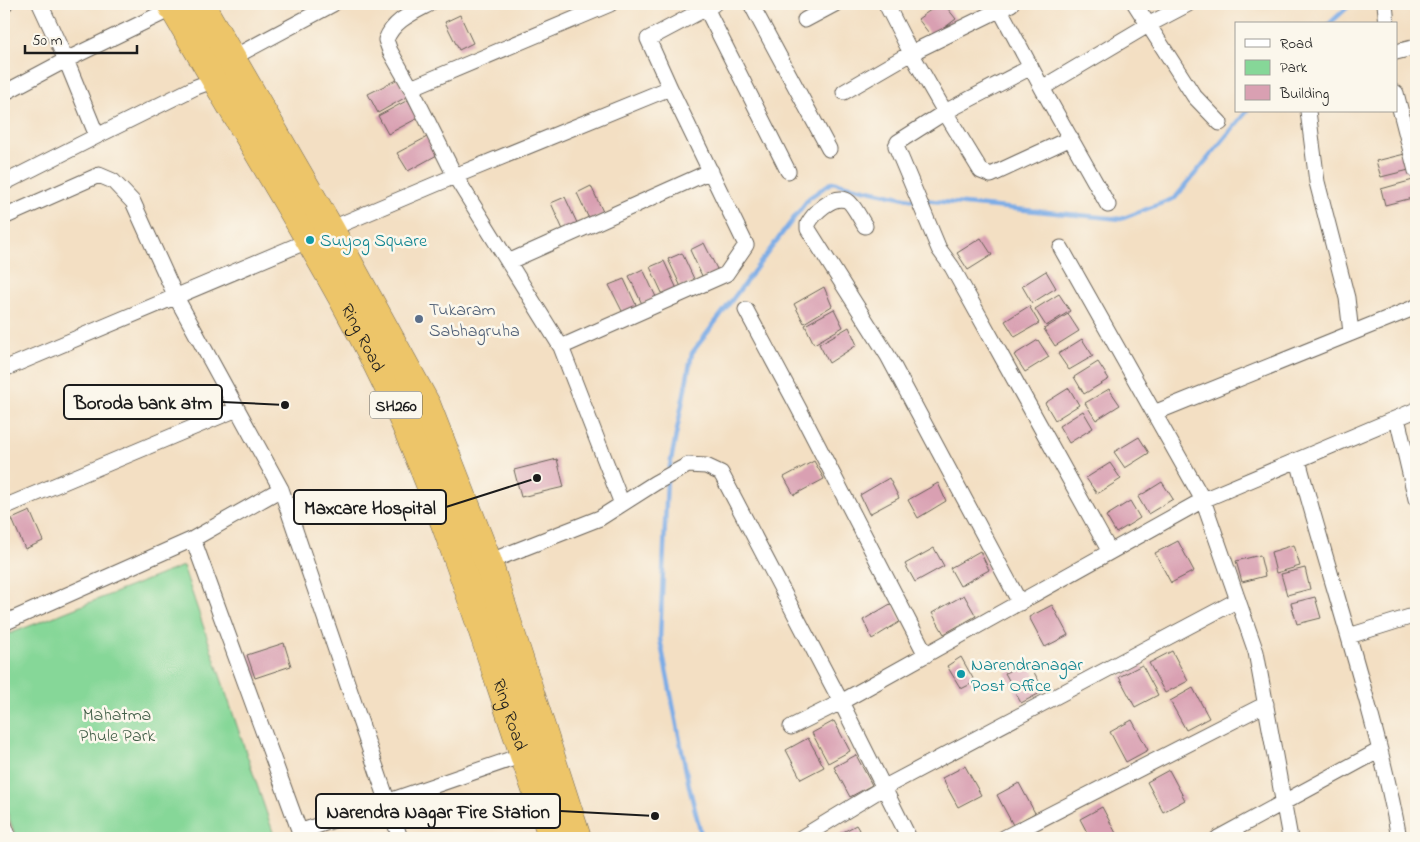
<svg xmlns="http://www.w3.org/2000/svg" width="1420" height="842" font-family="'Indie Flower',sans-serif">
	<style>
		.green { fill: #86d798; stroke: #517a5a }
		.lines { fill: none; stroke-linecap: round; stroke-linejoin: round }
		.stream { stroke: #7bace6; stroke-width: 4.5 }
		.building { fill: #d9a0b2 }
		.street-casing { stroke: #676056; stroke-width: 17 }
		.highway-casing { stroke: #676056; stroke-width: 29 }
		.street { stroke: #fff; stroke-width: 15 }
		.highway { stroke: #edc569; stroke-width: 28 }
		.culture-dot { fill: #0f9aa8; stroke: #fbf7ec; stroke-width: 2 }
		.service-dot { fill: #5c6f8a; stroke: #fbf7ec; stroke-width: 2 }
		.labels { text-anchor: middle; stroke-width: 5; stroke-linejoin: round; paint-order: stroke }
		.shield { fill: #fbf7ec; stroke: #5f5e5a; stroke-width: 1 }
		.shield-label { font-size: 16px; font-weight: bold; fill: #1c1c1c }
		.culture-label { font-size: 18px; fill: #0d838f; stroke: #fbf7ec; text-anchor: start }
		.service-label { font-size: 18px; fill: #4e5e75; stroke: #fbf7ec; text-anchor: start }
		.street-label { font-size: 18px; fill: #1c1c1c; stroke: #fbf7ec }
		.park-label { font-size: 18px; fill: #415d47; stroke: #fbf7ec }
		.leader { fill: none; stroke: #1c1c1c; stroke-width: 2 }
		.callout-dot { fill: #1c1c1c; stroke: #fbf7ec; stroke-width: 2 }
		.callout { fill: #fbf7ec; stroke: #1c1c1c; stroke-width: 2 }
		.callout-label { font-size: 19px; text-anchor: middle; font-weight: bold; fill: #1c1c1c }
	</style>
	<rect width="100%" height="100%" fill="#fbf7ec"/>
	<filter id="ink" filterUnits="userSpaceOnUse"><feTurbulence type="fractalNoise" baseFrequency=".02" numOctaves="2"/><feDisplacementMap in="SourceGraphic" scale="10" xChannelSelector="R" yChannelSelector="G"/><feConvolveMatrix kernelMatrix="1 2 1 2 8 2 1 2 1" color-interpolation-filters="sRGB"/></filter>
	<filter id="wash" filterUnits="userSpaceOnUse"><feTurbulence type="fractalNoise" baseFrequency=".0096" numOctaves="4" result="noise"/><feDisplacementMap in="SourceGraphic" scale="20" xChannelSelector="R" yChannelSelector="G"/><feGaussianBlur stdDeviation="1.12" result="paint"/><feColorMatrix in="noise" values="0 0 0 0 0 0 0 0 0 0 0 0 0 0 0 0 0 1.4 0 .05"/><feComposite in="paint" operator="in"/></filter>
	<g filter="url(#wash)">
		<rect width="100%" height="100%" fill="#f3dfc3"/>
		<path class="green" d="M183 566 275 838H16L4 803V636Z"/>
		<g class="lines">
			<path class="stream" d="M1329 24 1351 4
				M922 200 1121 219 1175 198 1247 111
				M669 471 692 353 809 198 832 182 914 200
				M667 479 660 639 689 786 702 838"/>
		</g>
		<g id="blocks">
			<path class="building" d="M939 4H944L956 19 932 37 918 19Z
				M460 15 473 43 459 50 445 22Z
				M398 79 408 96 378 113 368 94Z
				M408 100 418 118 388 134 378 116Z
				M427 137 437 155 408 171 397 153Z
				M1409 153 1413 169 1381 177 1376 161Z
				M1413 180 1416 197 1385 205 1381 189Z
				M591 186 604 214 590 221 577 193Z
				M565 197 578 225 564 232 551 203Z
				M981 238 992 255 968 270 957 253Z
				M704 243 718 271 703 278 690 250Z
				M682 253 695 281 681 287 668 259Z
				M664 261 677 289 663 295 650 267Z
				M643 269 656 297 642 304 629 276Z
				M1046 271 1056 288 1032 303 1022 286Z
				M624 279 637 307 623 313 609 285Z
				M824 287 832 306 804 323 794 304Z
				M1059 294 1070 311 1046 326 1035 309Z
				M1029 306 1039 323 1015 337 1005 321Z
				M834 309 843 327 814 344 805 325Z
				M1068 314 1079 331 1055 346 1044 329Z
				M849 327 857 345 829 363 819 344Z
				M1082 339 1093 356 1069 370 1058 354Z
				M1038 340 1049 357 1025 372 1014 355Z
				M1098 362 1109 379 1084 394 1074 377Z
				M1069 388 1079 405 1055 420 1045 403Z
				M1109 389 1120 405 1096 420 1085 403Z
				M1083 411 1093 428 1069 443 1059 426Z
				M1139 437 1149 453 1125 468 1114 452Z
				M557 459 564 487 521 497 514 470Z
				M814 461 824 479 794 495 784 477Z
				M1110 463 1121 479 1097 494 1086 478Z
				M889 478 899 498 869 514 860 495Z
				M1162 482 1173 499 1148 514 1138 497Z
				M938 483 946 501 918 518 908 500Z
				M1130 501 1140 518 1116 533 1106 516Z
				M30 511 43 541 25 549 12 519Z
				M1178 541 1194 571 1171 583 1155 553Z
				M1294 545 1300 566 1276 573 1271 552Z
				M934 548 944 566 915 582 905 564Z
				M980 551 989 570 960 586 950 568Z
				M1260 555 1265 576 1242 582 1236 561Z
				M1305 568 1310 589 1287 595 1281 574Z
				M964 595 976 616 944 634 932 613Z
				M1315 597 1321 618 1297 624 1291 603Z
				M892 603 901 621 872 639 863 620Z
				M1052 605 1068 635 1045 647 1029 617Z
				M284 643 291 666 255 678 247 655Z
				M1172 651 1188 681 1165 693 1149 663Z
				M961 657 975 682 961 689 947 666Z
				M1028 661 1044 691 1021 703 1005 673Z
				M1142 665 1158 695 1135 707 1119 677Z
				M1193 688 1209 718 1186 730 1170 701Z
				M1132 720 1148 750 1126 762 1110 732Z
				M834 721 850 751 828 763 812 733Z
				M808 738 824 767 801 779 786 750Z
				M856 755 872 785 850 797 834 767Z
				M965 766 981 795 958 807 942 778Z
				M1169 770 1185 800 1163 812 1147 782Z
				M1019 783 1035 813 1013 825 997 795Z
				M1102 807 1118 837 1115 838H1090L1080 819Z
				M856 825 864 838H835L834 837Z"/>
		</g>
	</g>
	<g filter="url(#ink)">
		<use href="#blocks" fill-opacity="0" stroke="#676056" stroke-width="1"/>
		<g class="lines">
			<g class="street-casing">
				<path id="street" d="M40 4 66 60 173 8
					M610 4 411 88 455 176 561 347 622 504
					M751 4 829 149
					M886 4 911 53 945 112 1031 67
					M997 4 1042 88 1148 25 1188 4
					M1135 4 1194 96 1220 123
					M1385 4 1387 24
					M4 5 5 4
					M706 8 788 171
					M805 20 835 4
					M1396 52 1416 47
					M232 58 333 4
					M411 88 390 51 386 40C393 21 412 13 429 4
					M1042 88 1108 205
					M844 92 911 53 1011 4
					M4 93 66 60 97 136 196 87 215 80
					M1396 93 1416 171
					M1308 111 1317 182 1347 298 1351 333
					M1071 138 991 175 981 171 945 112 898 142 896 146 939 249 952 267 1110 552
					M4 183 97 136
					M4 217 99 175 113 181 133 202 176 297 281 489 400 838
					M865 226C861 220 852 202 846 200 832 195 814 213 808 224V229L888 356 1020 603
					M1061 248 1203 500 1416 410
					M508 262 711 171
					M746 310 798 407 926 655
					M561 347 726 274 746 245 670 88
					M4 369 310 240 330 229 455 176 670 88 648 39 714 4
					M1154 413 1416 307
					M1397 418 1416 499
					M1298 460C1321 546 1348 630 1371 716 1382 757 1392 797 1399 838
					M4 507 237 409
					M193 539 302 838
					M488 562 600 518 655 483 688 465 706 466 721 473 841 702 791 727
					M4 623 193 539 281 489
					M1349 636 1416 615
					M4 824 9 838
					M299 832 523 755
					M801 838 883 788 1238 600
					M909 838 841 702 1203 500 1256 652 1290 838
					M1004 838 1266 704
					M1218 838 1380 750"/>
			</g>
			<g class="highway-casing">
				<g id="highway">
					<path id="s1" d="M171 4C205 62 240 121 274 179 321 259 368 339 405 424 464 559 503 701 553 838"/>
					<path d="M200 4 330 229 427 406 488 562 577 838"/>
				</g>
			</g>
			<use href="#street" class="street"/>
			<use href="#highway" class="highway"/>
		</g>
	</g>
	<g class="culture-dot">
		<circle cx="310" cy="240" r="5"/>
		<circle cx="961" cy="674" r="5"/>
	</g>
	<circle class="service-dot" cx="419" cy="319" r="5"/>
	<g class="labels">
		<rect class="shield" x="370" y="391.5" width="52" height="27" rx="4"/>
		<g class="shield-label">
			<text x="396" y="411">SH260</text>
		</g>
		<g class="culture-label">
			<text x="320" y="246">Suyog Square</text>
			<text x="971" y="670">Narendranagar<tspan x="971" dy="21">Post Office</tspan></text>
		</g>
		<g class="service-label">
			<text x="429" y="315">Tukaram<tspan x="429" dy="21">Sabhagruha</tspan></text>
		</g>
		<g class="street-label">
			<text dy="6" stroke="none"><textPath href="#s1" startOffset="385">Ring Road</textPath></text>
			<text dy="6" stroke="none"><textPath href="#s1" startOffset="790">Ring Road</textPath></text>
		</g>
		<g class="park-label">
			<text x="117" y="720">Mahatma<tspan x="117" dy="21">Phule Park</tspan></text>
		</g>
	</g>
	<path class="leader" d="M285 405L222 402M537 478L446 507M655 816L560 811"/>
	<g class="callout-dot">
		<circle cx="285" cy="405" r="5"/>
		<circle cx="537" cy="478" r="5"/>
		<circle cx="655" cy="816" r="5"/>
	</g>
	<g class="callout">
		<rect x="64" y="385" width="158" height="34" rx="5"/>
		<rect x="294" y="490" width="152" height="34" rx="5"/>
		<rect x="316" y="794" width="244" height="34" rx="5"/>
	</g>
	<g class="callout-label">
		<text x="143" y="409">Boroda bank atm</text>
		<text x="370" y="514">Maxcare Hospital</text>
		<text x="438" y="818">Narendra Nagar Fire Station</text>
	</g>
	<rect width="1420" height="842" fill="none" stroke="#fbf7ec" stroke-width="20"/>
	<rect x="1235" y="22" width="162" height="90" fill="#fbf7ec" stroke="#a29f99"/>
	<rect x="1245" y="39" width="25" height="8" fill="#ffffff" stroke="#a29f99"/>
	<text x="1280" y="48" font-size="15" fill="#1c1c1c">Road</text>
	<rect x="1245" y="60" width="25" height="15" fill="#86d798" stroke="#a29f99"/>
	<text x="1280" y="72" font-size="15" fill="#1c1c1c">Park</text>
	<rect x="1245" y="85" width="25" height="15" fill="#d9a0b2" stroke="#a29f99"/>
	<text x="1280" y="98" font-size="15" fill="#1c1c1c">Building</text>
	<path d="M25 45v8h112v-8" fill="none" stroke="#1c1c1c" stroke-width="2.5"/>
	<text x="32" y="45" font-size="15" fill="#1c1c1c" stroke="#fbf7ec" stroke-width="4" paint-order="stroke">50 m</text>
</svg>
